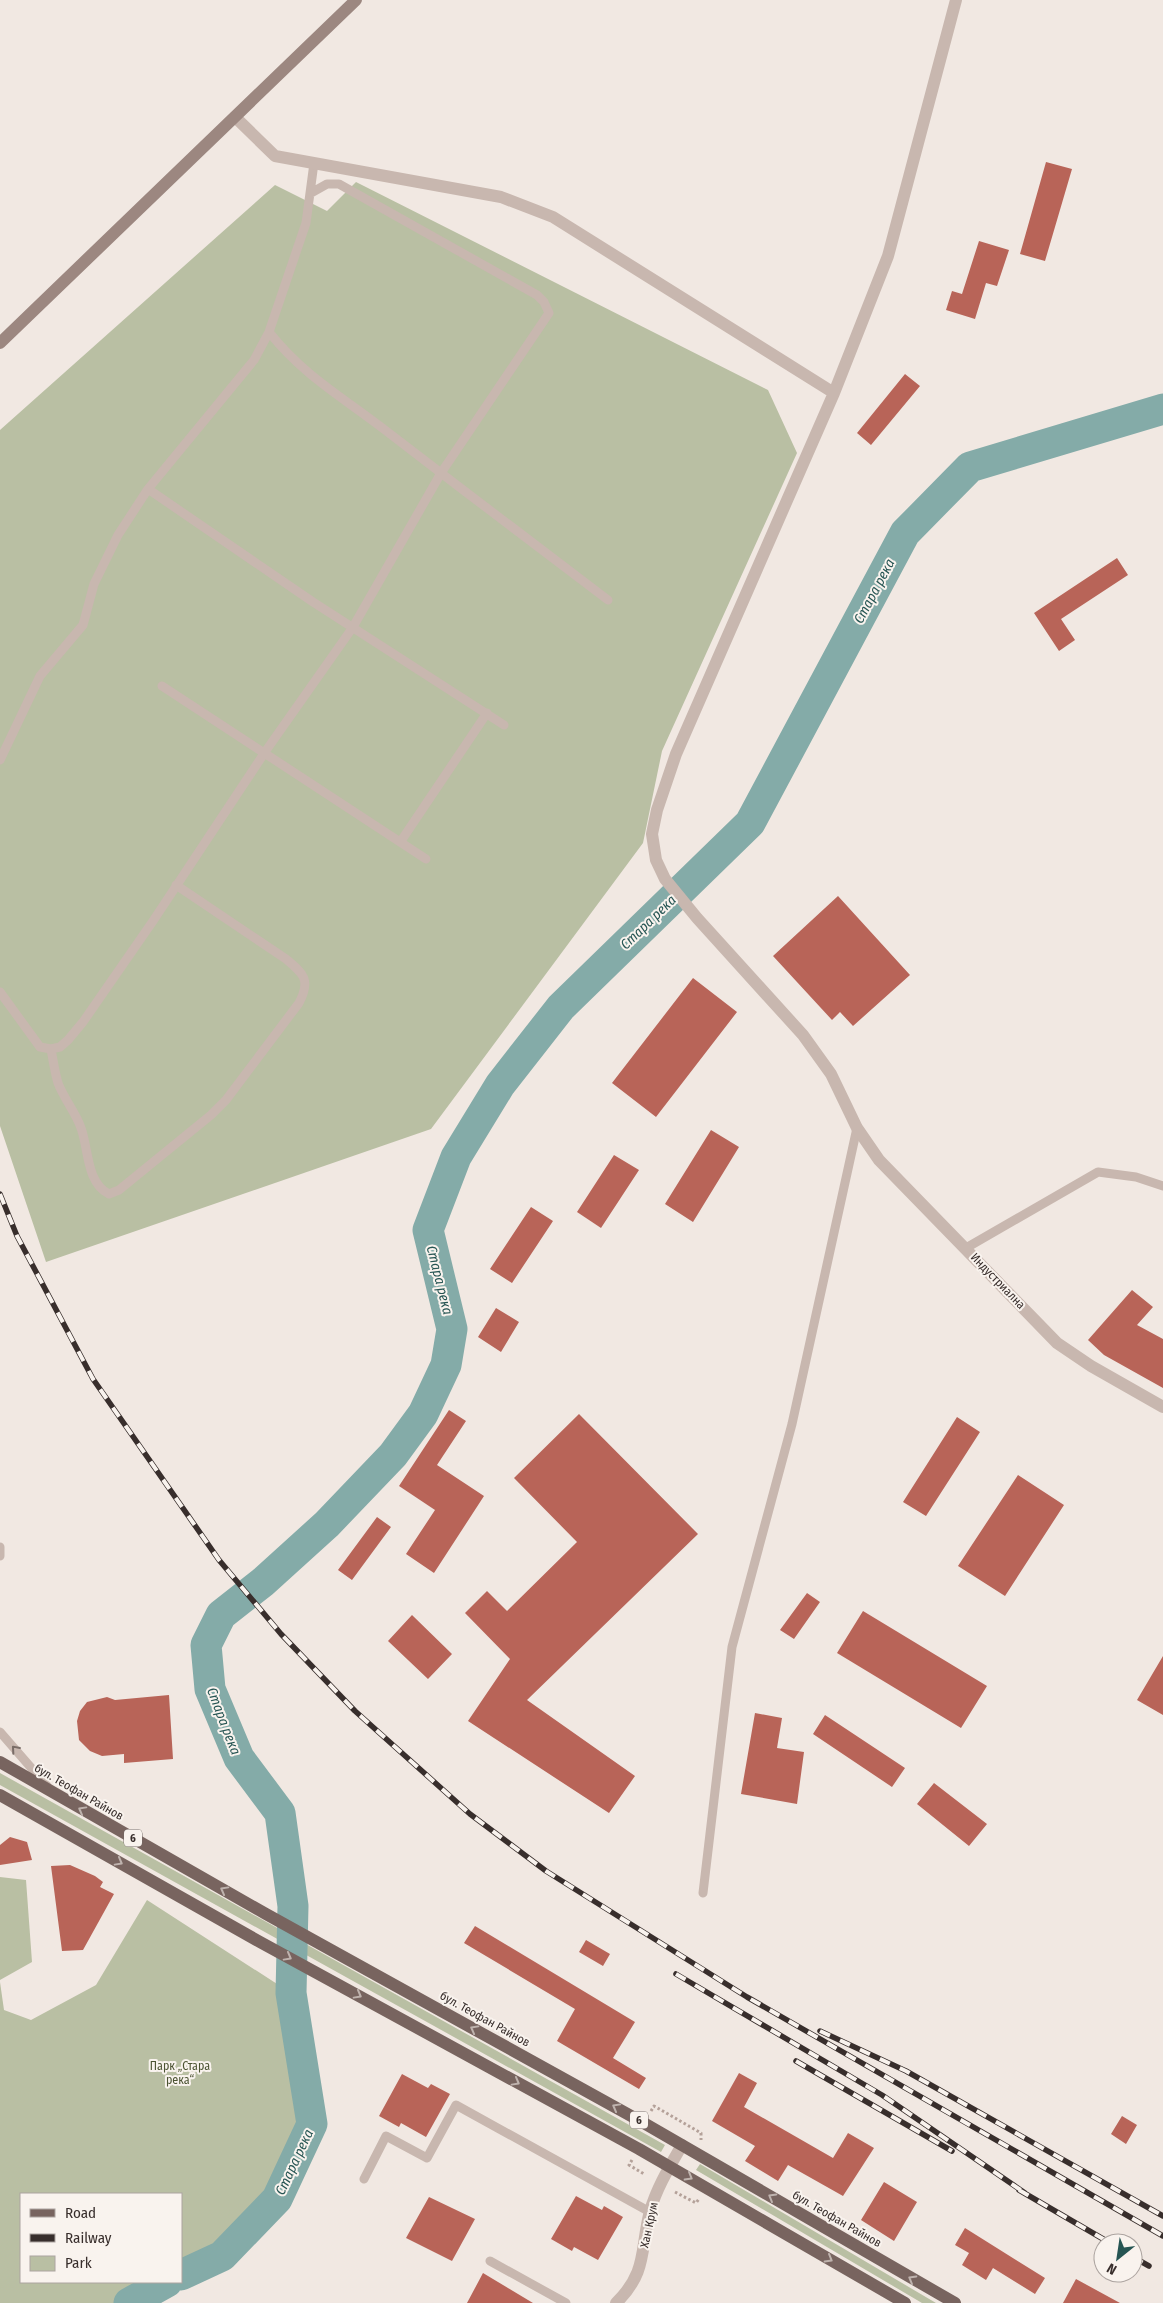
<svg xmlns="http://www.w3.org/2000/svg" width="1163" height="2303" font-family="'Fira Sans Condensed',sans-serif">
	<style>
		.green { fill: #b9bfa3 }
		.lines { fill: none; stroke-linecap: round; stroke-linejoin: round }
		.river { stroke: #84aba8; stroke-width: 31 }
		.building { fill: #b86458 }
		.path { stroke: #b4a199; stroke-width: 3; stroke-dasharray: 2.5 2.5; stroke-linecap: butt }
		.service { stroke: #c8b7af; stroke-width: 9 }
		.minor { stroke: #c8b7af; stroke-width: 12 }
		.secondary { stroke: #9c8780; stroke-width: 12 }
		.primary { stroke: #78645f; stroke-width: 12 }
		.rail-casing { stroke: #382e2c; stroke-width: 5.5 }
		.rail { stroke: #f9f3ee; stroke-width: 4; stroke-dasharray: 11; stroke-linecap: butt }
		.oneway { stroke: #796c67 }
		.oneway2 { stroke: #bfb3ae }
		.labels { text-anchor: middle; stroke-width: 4; stroke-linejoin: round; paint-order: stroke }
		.shield { fill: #f9f3ee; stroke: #726966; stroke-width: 1 }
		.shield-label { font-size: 11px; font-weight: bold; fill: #382e2c }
		.street-label { font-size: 12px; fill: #382e2c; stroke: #f9f3ee }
		.park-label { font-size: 12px; fill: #4b5332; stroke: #f9f3ee }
		.water-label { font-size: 14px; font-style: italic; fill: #265553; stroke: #f9f3ee }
	</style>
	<rect width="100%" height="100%" fill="#f1e8e2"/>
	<path class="green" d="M356 182 768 390 797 453 662 751 643 843 431 1129 46 1262 0 1126V430L275 185 327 211Z
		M0 1773 665 2145 661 2152 0 1785Z
		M0 1877 26 1880 32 1962 0 1980Z
		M147 1900 291 1993 312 2124 277 2199 222 2256 181 2275V2194H21V2282H167L129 2303H0V1982L4 2010 31 2020 96 1985Z
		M700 2164 936 2303H922L696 2170Z"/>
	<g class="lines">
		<path class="river" d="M181 2275 222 2256 277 2199 312 2124 291 1993 293 1906 280 1813 239 1758 210 1689 206 1645 221 1615 263 1582 327 1524 393 1455 423 1414 446 1365 452 1329 428 1230 456 1157 500 1085 561 1007 750 823 905 533 970 467 1163 409
			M129 2303 167 2282"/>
	</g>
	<path class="building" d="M1046 162 1072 169 1045 261 1020 254Z
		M979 241 1009 250 997 286 986 283 975 319 946 310 952 291 962 294Z
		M905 374 920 386 871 445 857 433Z
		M1117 558 1128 575 1061 619 1075 640 1059 651 1034 613Z
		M838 896 910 975 853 1026 840 1012 832 1020 773 956Z
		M693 978 737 1012 656 1117 612 1083Z
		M711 1130 739 1147 693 1222 665 1204Z
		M614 1155 639 1170 601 1228 577 1212Z
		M531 1207 553 1221 512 1283 490 1269Z
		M1132 1290 1153 1307 1137 1325 1163 1339V1388L1104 1355 1088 1340Z
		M496 1308 519 1322 501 1352 478 1337Z
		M449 1410 466 1421 437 1465 484 1496 434 1573 406 1554 435 1510 399 1486Z
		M579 1414 698 1534 527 1700 635 1776 609 1813 468 1721 510 1659 465 1613 487 1591 507 1611 577 1542 514 1478Z
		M957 1417 980 1432 926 1516 903 1502Z
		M1018 1475 1064 1505 1005 1596 958 1566Z
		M377 1517 391 1527 352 1580 338 1570Z
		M807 1593 820 1602 794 1639 780 1630Z
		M863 1611 987 1686 961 1728 837 1653Z
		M412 1615 452 1654 428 1679 388 1641Z
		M1163 1656V1715L1137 1700Z
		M169 1695 173 1759 124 1763V1754L102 1756 90 1751 79 1740 77 1721 80 1711 87 1702 107 1697 115 1700Z
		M755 1713 782 1718 777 1748 804 1752 797 1804 741 1794Z
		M825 1715 905 1768 892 1787 813 1734Z
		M934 1783 987 1824 969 1846 917 1804Z
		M10 1837 27 1842 32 1860 0 1865V1845Z
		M70 1865 95 1876 103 1882 100 1887 114 1894 83 1950 62 1951 51 1866Z
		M475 1926 635 2022 613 2058 646 2078 639 2089 557 2041 575 2009 464 1943Z
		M586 1940 610 1954 603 1966 579 1952Z
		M739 2073 757 2083 744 2107 833 2158 848 2133 874 2148 843 2196 788 2165 778 2181 745 2161 755 2146 712 2121Z
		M402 2074 428 2088 431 2084 450 2094 426 2137 401 2123 399 2127 379 2116Z
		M1122 2116 1137 2125 1126 2144 1111 2134Z
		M884 2182 917 2202 894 2241 861 2220Z
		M576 2196 602 2210 604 2206 623 2217 598 2260 574 2247 572 2251 551 2239Z
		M429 2197 475 2219 452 2261 406 2238Z
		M965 2228 1045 2278 1035 2294 993 2268 986 2280 962 2265 969 2253 955 2245Z
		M483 2273 533 2303H467Z
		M1076 2279 1120 2303H1063Z"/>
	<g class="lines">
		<path class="path" d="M651 2111 654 2106 701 2133V2140
			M632 2160 629 2165 644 2174
			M675 2192 696 2203 699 2199"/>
		<path class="service" d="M269 332C304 376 341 396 385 430 459 487 534 544 608 600
			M148 489 313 602 504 725
			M162 686 426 859
			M0 760 40 676 83 625 94 584 118 535 148 489 254 360 269 332 306 223 314 163
			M401 841 487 713
			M0 992 40 1047 51 1049 60 1047 68 1040 83 1022 153 921 265 752 353 627 441 473 549 313 544 302 537 295 339 184H327L311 193
			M51 1049C53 1060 55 1073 58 1083 64 1099 76 1113 81 1128 89 1150 86 1182 109 1194L119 1190 211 1115 226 1100 299 1003C311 980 304 974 286 959L176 885
			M966 1248 1098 1172 1136 1177 1163 1186
			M0 1547V1556
			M0 1732 47 1786
			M703 1893 732 1647 792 1424 857 1128
			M364 2179 386 2136 427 2158 456 2105 650 2212
			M490 2261 566 2303"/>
		<path class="minor" d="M956 0 888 256 834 393 676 754 657 810 652 834 656 860 665 879 697 918 803 1035 831 1074 857 1128 879 1160 1057 1343 1091 1366 1163 1407
			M235 117 275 156 501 197 553 217 834 393
			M616 2303C648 2272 640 2249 650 2211 657 2187 670 2166 682 2145"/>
		<path class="secondary" d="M0 343 356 0"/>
		<path class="primary" d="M0 1762 266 1914 642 2122 955 2303
			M0 1795 260 1942 639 2149 905 2303"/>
		<g class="rail-casing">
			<path id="rail" d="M0 1194 17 1236 93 1379 219 1560 281 1634 355 1711 470 1814 546 1871 747 1997 1163 2236
				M676 1974 882 2095 1025 2193
				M820 2031 906 2071 1163 2216
				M796 2061 952 2151
				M1019 2190 1110 2243
				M1133 2257 1149 2266"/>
		</g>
		<use href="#rail" class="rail"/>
	</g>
	<defs><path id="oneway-chevron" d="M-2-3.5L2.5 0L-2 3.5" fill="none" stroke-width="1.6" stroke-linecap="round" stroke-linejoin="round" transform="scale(1.25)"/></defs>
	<use class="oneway" href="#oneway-chevron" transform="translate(15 1749) rotate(-131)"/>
	<g class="oneway2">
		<use href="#oneway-chevron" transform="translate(82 1810) rotate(-151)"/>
		<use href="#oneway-chevron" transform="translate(119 1862) rotate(29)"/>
		<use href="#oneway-chevron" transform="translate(224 1890) rotate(-151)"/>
		<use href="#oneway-chevron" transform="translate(288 1957) rotate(29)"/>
		<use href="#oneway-chevron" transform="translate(358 1995) rotate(29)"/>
		<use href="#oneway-chevron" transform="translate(474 2029) rotate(-151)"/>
		<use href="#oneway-chevron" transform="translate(516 2082) rotate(29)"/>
		<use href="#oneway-chevron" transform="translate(616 2107) rotate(-151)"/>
		<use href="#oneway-chevron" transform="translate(689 2177) rotate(30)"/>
		<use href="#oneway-chevron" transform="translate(772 2197) rotate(-150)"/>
		<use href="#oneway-chevron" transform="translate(829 2259) rotate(30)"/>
		<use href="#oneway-chevron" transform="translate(912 2279) rotate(-150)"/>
	</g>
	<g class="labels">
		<g class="shield">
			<rect x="124" y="1829.5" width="18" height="17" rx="4"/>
			<rect x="630" y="2111.5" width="18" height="17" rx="4"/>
		</g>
		<g class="shield-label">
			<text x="133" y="1842">6</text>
			<text x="639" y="2124">6</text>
		</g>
		<g class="street-label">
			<text transform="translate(998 1281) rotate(46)" y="4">Индустриална</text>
			<text transform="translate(79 1792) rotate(30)" y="4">бул. Теофан Райнов</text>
			<text transform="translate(485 2019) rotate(29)" y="4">бул. Теофан Райнов</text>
			<text transform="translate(837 2219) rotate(30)" y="4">бул. Теофан Райнов</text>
			<text transform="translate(649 2225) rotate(-78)" y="4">Хан Крум</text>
		</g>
		<g class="park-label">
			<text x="180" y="2070">Парк „Стара<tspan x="180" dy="14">река“</tspan></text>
		</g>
		<g class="water-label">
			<text transform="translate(874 591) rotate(-62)" y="5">Стара река</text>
			<text transform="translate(648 922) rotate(-44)" y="5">Стара река</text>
			<text transform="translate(440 1280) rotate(76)" y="5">Стара река</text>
			<text transform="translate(224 1721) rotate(69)" y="5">Стара река</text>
			<text transform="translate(294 2162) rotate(-65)" y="5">Стара река</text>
		</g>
	</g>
	<rect x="20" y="2193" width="162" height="90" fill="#f9f3ee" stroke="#aca4a0"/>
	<rect x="30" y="2209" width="25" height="8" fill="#78645f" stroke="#aca4a0"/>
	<text x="65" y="2218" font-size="15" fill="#382e2c">Road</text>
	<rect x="30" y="2234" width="25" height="8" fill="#382e2c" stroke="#aca4a0"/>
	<text x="65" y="2243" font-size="15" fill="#382e2c">Railway</text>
	<rect x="30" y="2256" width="25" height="15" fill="#b9bfa3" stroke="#aca4a0"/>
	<text x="65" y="2268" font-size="15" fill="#382e2c">Park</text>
	<g transform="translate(1118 2258) rotate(210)"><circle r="24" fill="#f9f3ee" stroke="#aca4a0"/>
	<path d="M0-4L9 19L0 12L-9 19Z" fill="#265553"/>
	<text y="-8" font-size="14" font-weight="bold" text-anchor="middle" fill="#382e2c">N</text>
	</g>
</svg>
